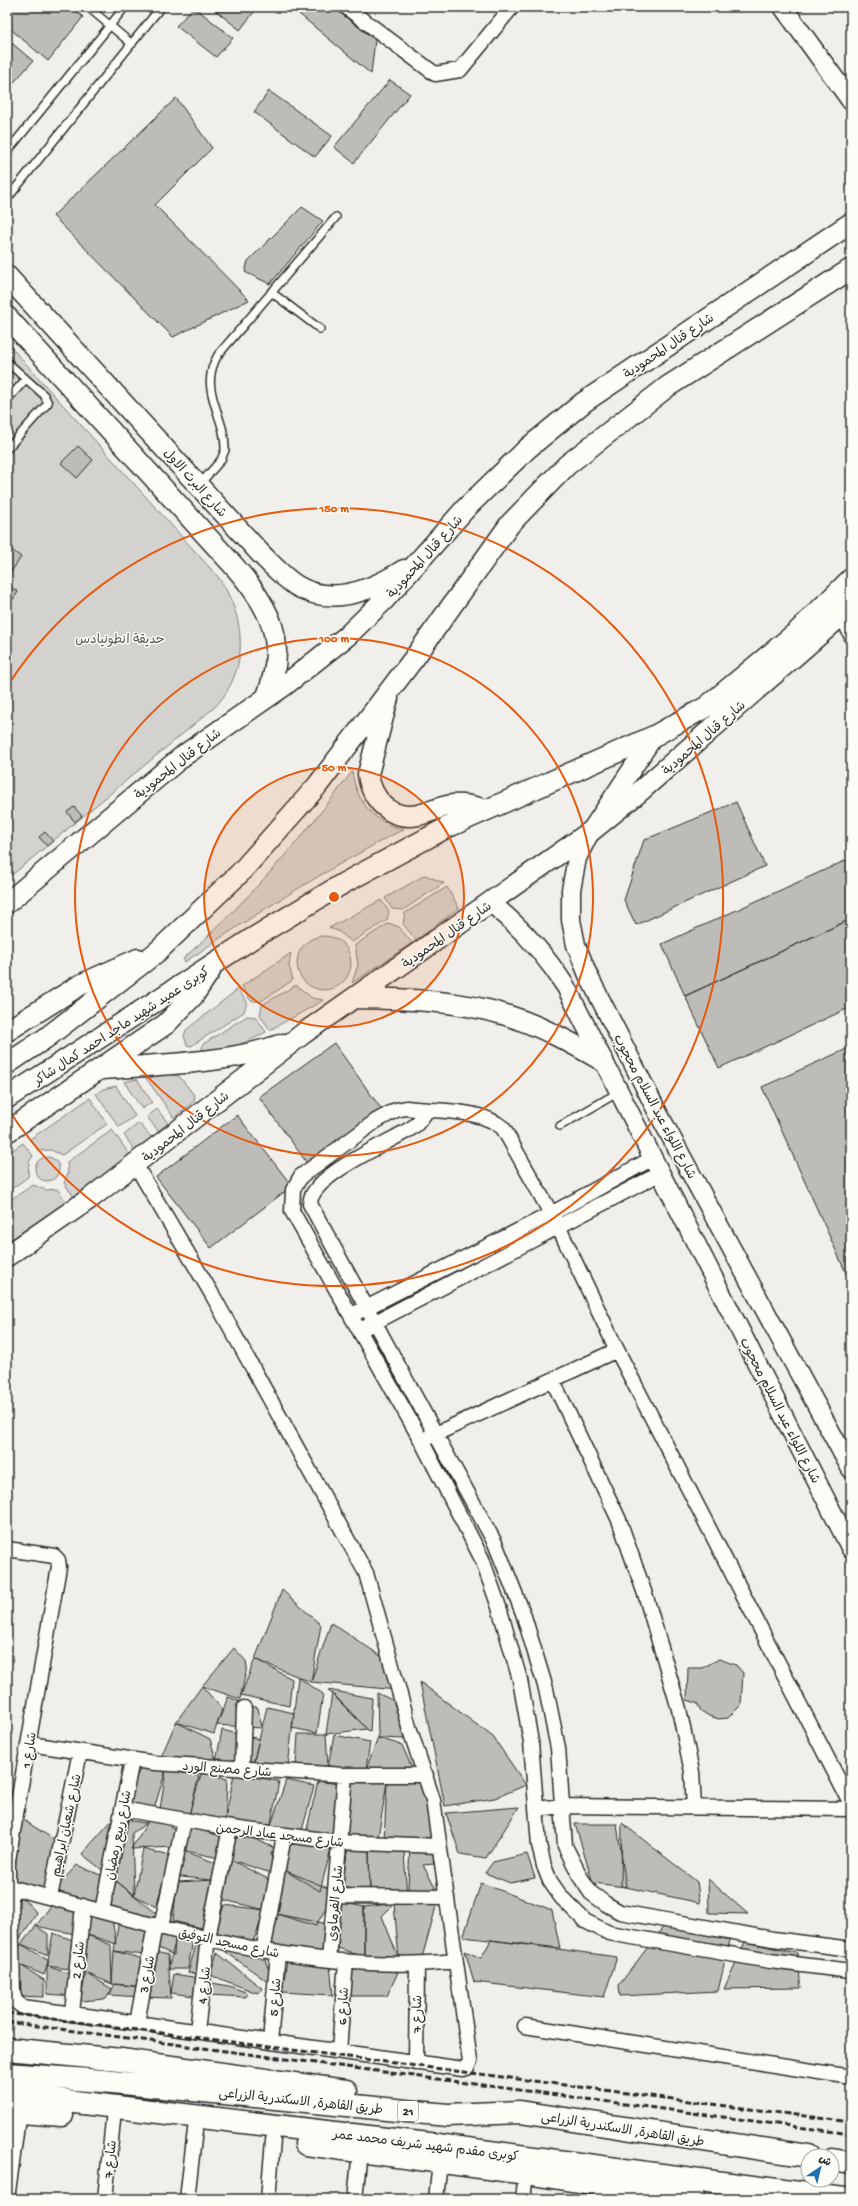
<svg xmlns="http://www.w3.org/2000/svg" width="858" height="2206" font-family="'Gochi Hand','Playpen Sans Arabic',sans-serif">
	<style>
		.green { fill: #d3d2cf; stroke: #7f7e7d }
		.building { fill: #bdbcb8; stroke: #2b2b2b }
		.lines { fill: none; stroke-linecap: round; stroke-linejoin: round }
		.service-casing { stroke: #2b2b2b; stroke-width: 10 }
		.minor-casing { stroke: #2b2b2b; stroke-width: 17 }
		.tertiary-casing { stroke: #2b2b2b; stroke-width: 21 }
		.secondary-casing { stroke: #2b2b2b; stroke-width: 23 }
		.trunk-casing { stroke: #2b2b2b; stroke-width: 25 }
		.service { stroke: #fdfcf7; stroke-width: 7 }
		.minor { stroke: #fdfcf7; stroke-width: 14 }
		.tertiary { stroke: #fdfcf7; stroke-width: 18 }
		.secondary { stroke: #fdfcf7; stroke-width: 20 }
		.trunk { stroke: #fdfcf7; stroke-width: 22 }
		.rail { stroke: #2b2b2b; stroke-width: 3; stroke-dasharray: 6 3; stroke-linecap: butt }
		.ring { fill: none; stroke: #e8590c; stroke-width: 2 }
		.labels { text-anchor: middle; stroke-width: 3; stroke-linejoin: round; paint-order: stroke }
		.shield { fill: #fdfcf7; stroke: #6a6a68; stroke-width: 1 }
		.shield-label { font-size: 12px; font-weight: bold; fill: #2b2b2b }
		.street-label { font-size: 13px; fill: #2b2b2b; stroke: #fdfcf7 }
		.park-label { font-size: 13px; fill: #555554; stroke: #fdfcf7 }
		.centre { fill: #e8590c; stroke: #fdfcf7; stroke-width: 2 }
		.ring-label { font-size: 12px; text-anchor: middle; font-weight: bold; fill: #e8590c; stroke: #fdfcf7; stroke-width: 3; stroke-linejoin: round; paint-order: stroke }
	</style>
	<rect width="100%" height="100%" fill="#f0efeb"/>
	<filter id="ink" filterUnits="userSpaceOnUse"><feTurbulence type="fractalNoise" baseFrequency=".025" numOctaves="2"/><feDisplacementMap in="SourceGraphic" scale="8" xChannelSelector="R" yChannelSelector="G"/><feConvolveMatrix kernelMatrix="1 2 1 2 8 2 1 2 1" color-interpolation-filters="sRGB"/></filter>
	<g filter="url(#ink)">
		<path class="green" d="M7 343 219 578C246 618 250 669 215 707L7 879Z
			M352 772C357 802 374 824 404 829 327 869 256 913 185 962L183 959C246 903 301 840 352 772Z
			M425 875 444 883 403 910 392 909 385 898Z
			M447 887 459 908 416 940 403 924 405 913Z
			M381 900 389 911 387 920 352 942 338 931 329 928Z
			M389 923 399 927 412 943 352 983 358 965 355 945Z
			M297 963a27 27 0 1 1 54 0a27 27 0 1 1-54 0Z
			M291 953 289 966 293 980 260 1002 250 1000 242 986Z
			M296 985 312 998 324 1000 270 1030 260 1015 262 1005Z
			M238 989 247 1002 244 1012 191 1046 187 1045 184 1036 186 1030Z
			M247 1016 256 1017 266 1032C252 1040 216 1057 202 1050L203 1044Z
			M169 1074 179 1076 195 1096 194 1101 174 1118 146 1078Z
			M137 1079 152 1102 142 1109 124 1082Z
			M116 1086 135 1116 119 1127 96 1094 103 1089Z
			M90 1098 107 1124 62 1155 51 1150 39 1151 30 1139Z
			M157 1109 168 1123 158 1131 147 1117Z
			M139 1123 152 1138 135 1151 124 1135Z
			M112 1130 130 1155 74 1197 64 1183 68 1173 67 1162Z
			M23 1143 33 1156 29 1162 28 1177 7 1192V1154Z
			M35 1169a12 12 0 1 1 24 0a12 12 0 1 1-24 0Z
			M33 1185 46 1190 57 1189 67 1202 7 1242V1202Z"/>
		<path class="building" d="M7 7H71L83 17 48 61 7 26Z
			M194 7 233 38 216 57 176 26Z
			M211 7H248L254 12 240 30Z
			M305 7H333L375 40 371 74 299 14Z
			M7 39 33 61 7 90Z
			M390 80 410 94 354 163 334 147Z
			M269 91 332 136 315 157 254 112Z
			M176 98 212 148 155 205 249 300 173 337 53 216Z
			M302 207 323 221 270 284 245 272 248 261Z
			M78 446 93 460 77 478 61 463Z
			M8 547 21 557 11 572 7 569Z
			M7 584 18 592 7 608Z
			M736 802 765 866 636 925 624 900 644 840Z
			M74 807 82 816 75 822 67 812Z
			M45 832 53 841 47 846 39 837Z
			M851 858V919L685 996 662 944Z
			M851 919V1007L719 1068 685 996Z
			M334 1043 382 1110 307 1163 259 1097Z
			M851 1047V1284L762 1087Z
			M237 1115 292 1186 211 1248 156 1177Z
			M282 1590 321 1625 311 1682 255 1659Z
			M331 1623 381 1656 398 1690 311 1682Z
			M234 1648 246 1661 247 1667 240 1699 202 1686Z
			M255 1659 292 1679 289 1706 241 1695Z
			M719 1659 736 1665 743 1673 741 1705 728 1718 719 1719 709 1716 701 1711 697 1703 687 1700 688 1668H702Z
			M298 1677 323 1694 317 1733 292 1728Z
			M420 1682 493 1737 526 1785 495 1798 445 1806Z
			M202 1686 222 1709 214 1734 176 1722Z
			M328 1690 372 1698 370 1732Z
			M332 1693 367 1729 326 1734Z
			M377 1693 394 1701 404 1739 378 1738Z
			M228 1697 258 1708 262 1728 217 1725Z
			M267 1707 294 1713 288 1767 253 1764Z
			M176 1722 210 1739 218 1767 161 1757Z
			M222 1730 259 1739 253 1764 216 1762Z
			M298 1734H326L328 1766 296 1765Z
			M334 1735 370 1742 366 1769 328 1766Z
			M378 1738 402 1745 415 1775 366 1769Z
			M141 1767 166 1770 152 1815 124 1803Z
			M166 1770 199 1776 189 1815 159 1816Z
			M202 1771 227 1779 225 1827 189 1815Z
			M234 1774 279 1781 270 1828 225 1820Z
			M353 1775 387 1782 377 1844 339 1842Z
			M422 1779 434 1841 384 1840 387 1782Z
			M286 1780 314 1786 300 1838 270 1828Z
			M318 1781 339 1784 340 1835 305 1838Z
			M7 1805 11 1808 7 1824Z
			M519 1807 486 1858 460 1854 446 1813Z
			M122 1809 132 1821 147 1823 132 1833 134 1895 82 1854Z
			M152 1815 181 1833 174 1847 131 1849Z
			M22 1819 61 1844 44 1891 13 1881Z
			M622 1823 697 1882 700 1903 621 1886Z
			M575 1824H617L626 1887 593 1883Z
			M190 1827 220 1836 219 1858 177 1849Z
			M232 1829 277 1849 271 1853 274 1874 231 1860Z
			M289 1836 331 1849 320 1891 284 1870Z
			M410 1845 435 1855 434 1864 423 1865 440 1897 408 1888Z
			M348 1848 369 1851 370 1896 342 1886Z
			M143 1849 170 1856 156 1907 134 1895Z
			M177 1849 219 1864 220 1881 172 1876Z
			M369 1851H404L407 1897 370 1896Z
			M527 1854 535 1878 510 1883 485 1873 493 1862Z
			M229 1859 270 1880 265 1910 216 1898Z
			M77 1865 105 1877 95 1909 51 1893Z
			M284 1870 335 1891 316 1926 270 1912Z
			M708 1879 748 1914 709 1913Z
			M214 1880 206 1929 173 1921 177 1882Z
			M116 1881 160 1916 155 1925 107 1904Z
			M481 1883 552 1910 560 1948 463 1937Z
			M20 1895 37 1913 19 1940 7 1903Z
			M56 1899 75 1913V1934L36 1926Z
			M340 1902 364 1907V1957L338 1948Z
			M437 1903 422 1958 399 1959 394 1904Z
			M389 1904H394L382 1916 399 1959 364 1957V1907Z
			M224 1905 265 1910 253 1942 216 1932Z
			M86 1912 112 1918 116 1944 85 1934Z
			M276 1914 328 1924 329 1960 264 1945Z
			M119 1919 148 1929 144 1955 114 1951Z
			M36 1926 48 1934V1955L21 1944Z
			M664 1926 730 1940 718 1991 620 1996 619 1985Z
			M159 1931 175 1938 174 1955 156 1947Z
			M53 1933 75 1941 76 1970 47 1966Z
			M85 1934 111 1945 112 1984 81 1971Z
			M177 1935 193 1939 188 1969H168Z
			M491 1940 617 1957 604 1997 474 1982 465 1951 481 1958Z
			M197 1941 214 1946 210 1975 188 1973Z
			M745 1942 797 1953 801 1988 724 1989Z
			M21 1944 49 1961 44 1975 13 1962Z
			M219 1947 264 1957 275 1987Z
			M114 1951 143 1959V1987L112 1984Z
			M156 1952 168 1955 171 1998 145 1997Z
			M217 1953 263 1989 257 1993 210 1975Z
			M287 1961 330 1965 333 1995 282 1992Z
			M20 1965 44 1980V1997L18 1996Z
			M47 1966 70 1974 71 1996 47 1994Z
			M353 1968 398 1972 387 1996H350Z
			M86 1973 112 1989 106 1999 80 2001Z
			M174 1974 199 1978 201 1997 171 1993Z
			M212 1983 229 1986 248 1993 246 1997 207 1995Z
			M115 1984 143 1987 141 1997 109 1995Z"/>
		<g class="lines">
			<g class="service-casing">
				<path id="service" d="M88 7 132 44
					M7 152 125 7
					M7 199 161 7
					M271 292 320 329
					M7 362 44 395 48 403 7 449
					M7 400 26 379
					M200 484 221 460 225 450C226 415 197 390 218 355L336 217
					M840 619 851 644
					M560 1126 619 1092"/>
			</g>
			<g class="minor-casing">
				<path id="minor" d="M346 7 435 74 460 70 512 7
					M427 1110C423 1116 419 1123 413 1127 390 1143 310 1175 310 1204L495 1543 523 1613 546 1689 558 1748 565 1846 581 1878 591 1893 606 1904 620 1912 773 1939 851 1949
					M358 1312 551 1214 653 1158
					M366 1327 661 1173
					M553 1381 619 1520 646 1597 679 1709 692 1772 694 1807
					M427 1438 617 1350
					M7 1549 54 1556 58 1560 59 1567 8 1860V1881L11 1898 13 1994 16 2002 23 2007 463 2069 467 2068 470 2061 433 1800 409 1727 366 1573 213 1296 135 1164
					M30 1744 155 1763 345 1775H426
					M242 1769 244 1708
					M851 1804 617 1350 558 1226 503 1128C481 1108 435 1112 406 1108L396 1110 376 1121 301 1176 293 1190 292 1211 421 1440 482 1559 499 1607 520 1680 531 1742 539 1845 544 1866 550 1881 561 1897 585 1921 609 1933 770 1961 851 1971
					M122 1809 225 1827 339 1842 439 1846
					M536 1809 563 1806 851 1809
					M9 1887C154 1923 303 1977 455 1961
					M335 1896 447 1897
					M50 1897 80 1752
					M102 1911 132 1760
					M161 1927 184 1821
					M263 1951 284 1836
					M329 1960 345 1775
					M72 2013 83 1906
					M137 2023 155 1925
					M525 2026 851 2077
					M197 2031 208 1938 230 1828
					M270 2042 278 1953
					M339 2051 346 1961
					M416 2063 417 1965
					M7 2199 19 2111
					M105 2199 113 2120
					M187 2199 195 2130
					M268 2199 273 2140
					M355 2199 360 2151
					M436 2199 440 2162
					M523 2199 526 2173"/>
			</g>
			<g class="tertiary-casing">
				<path id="tertiary" d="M783 7 851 101
					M654 736 590 832 577 858 571 890V920L576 945 588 975 657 1111 851 1469
					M491 903C521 927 545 954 566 987L851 1549"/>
			</g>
			<g class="secondary-casing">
				<path id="secondary" d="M7 276 261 554C272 565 284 578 297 586 332 607 374 589 404 570
					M7 317 234 566C271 608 288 642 267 696
					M388 698 368 774C371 798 390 821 418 815 428 813 437 808 447 806 461 803 473 806 486 810
					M7 903 183 756 285 685 347 636 384 600 466 508 528 448 584 402 851 223
					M355 998C406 999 457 1000 506 1015 541 1026 572 1043 603 1061
					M7 1031 80 985 138 959
					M7 1064 46 1038 157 952 240 873 317 786 415 657 510 524 567 465 667 387 851 269
					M102 1069C163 1064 225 1064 283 1044
					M7 1098 253 938 344 883 446 828 654 736 706 707 798 631 851 579
					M7 1132 166 1024 193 996 210 971
					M7 1256 92 1197 304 1033 590 832 638 793 851 607"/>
			</g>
			<g class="trunk-casing">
				<path id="trunk" d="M7 2049 121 2060 346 2091
					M7 2074 102 2081 447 2115 520 2112 808 2156
					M7 2094 437 2145 844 2199
					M7 2111 62 2115
					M306 2144 526 2173 694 2199
					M832 2160 851 2163"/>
			</g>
			<use href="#service" class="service"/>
			<use href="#minor" class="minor"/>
			<use href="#tertiary" class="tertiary"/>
			<use href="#secondary" class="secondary"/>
			<use href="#trunk" class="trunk"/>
			<path class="rail" d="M7 2013 851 2122
				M7 2022 851 2134"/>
		</g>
	</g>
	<circle cx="334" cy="897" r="130" fill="#e8590c" fill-opacity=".12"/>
	<g class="ring">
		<circle cx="334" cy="897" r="130"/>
		<circle cx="334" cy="897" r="259"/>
		<path d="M8 685A389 389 0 1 1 8 1109"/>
	</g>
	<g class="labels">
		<rect class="shield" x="398" y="2101" width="20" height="20" rx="3"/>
		<g class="shield-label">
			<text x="408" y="2115">21</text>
		</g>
		<g class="street-label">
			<text transform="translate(668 345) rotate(-34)" y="5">شارع قنال المحمودية</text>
			<text transform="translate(196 482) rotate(48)" y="5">شارع البرت الاول</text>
			<text transform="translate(424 556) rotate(-48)" y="5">شارع قنال المحمودية</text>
			<text transform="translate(703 737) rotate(-41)" y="5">شارع قنال المحمودية</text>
			<text transform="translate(177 763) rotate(-38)" y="5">شارع قنال المحمودية</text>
			<text transform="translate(446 934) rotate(-35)" y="5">شارع قنال المحمودية</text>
			<text transform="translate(121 1025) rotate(-33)" y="5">كوبرى عميد شهيد ماجد احمد كمال شاكر</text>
			<text transform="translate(656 1106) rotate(62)" y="5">شارع اللواء عبد السلام محجوب</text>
			<text transform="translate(185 1126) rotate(-38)" y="5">شارع قنال المحمودية</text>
			<text transform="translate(781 1410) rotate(63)" y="5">شارع اللواء عبد السلام محجوب</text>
			<text transform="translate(28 1750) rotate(-80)" y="5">شارع 1</text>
			<text transform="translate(227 1768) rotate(4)" y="5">شارع مصنع الورد</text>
			<text transform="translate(65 1825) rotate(-78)" y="5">شارع شعبان ابراهيم</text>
			<text transform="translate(280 1834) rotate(7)" y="5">شارع مسجد عباد الرحمن</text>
			<text transform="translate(117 1835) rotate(-79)" y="5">شارع ربيع رمضان</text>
			<text transform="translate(334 1903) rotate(-85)" y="5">شارع الفرماوى</text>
			<text transform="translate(229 1942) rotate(12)" y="5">شارع مسجد التوفيق</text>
			<text transform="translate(77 1960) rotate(-84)" y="5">شارع 2</text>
			<text transform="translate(146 1974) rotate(-79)" y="5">شارع 3</text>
			<text transform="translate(203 1985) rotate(-83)" y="5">شارع 4</text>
			<text transform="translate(274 1997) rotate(-85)" y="5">شارع 5</text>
			<text transform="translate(342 2006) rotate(-86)" y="5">شارع 6</text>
			<text transform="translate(416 2014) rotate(-89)" y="5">شارع 7</text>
			<text transform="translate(301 2100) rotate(6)" y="5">طريق القاهرة, الاسكندرية الزراعى</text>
			<text transform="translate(623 2128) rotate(9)" y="5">طريق القاهرة, الاسكندرية الزراعى</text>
			<text transform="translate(426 2144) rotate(7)" y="5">كوبرى مقدم شهيد شريف محمد عمر</text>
			<text transform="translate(109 2159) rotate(-84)" y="5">شارع 7</text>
		</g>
		<g class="park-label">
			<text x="120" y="643">حديقة انطونيادس</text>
		</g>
	</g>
	<circle cx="334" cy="897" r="6" class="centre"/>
	<g class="ring-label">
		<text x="334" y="512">150 m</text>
		<text x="334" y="642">100 m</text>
		<text x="334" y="771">50 m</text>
	</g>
	<rect width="858" height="2206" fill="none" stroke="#fdfcf7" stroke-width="24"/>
	<rect x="12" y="12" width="834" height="2182" fill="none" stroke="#2b2b2b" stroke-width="1.5" filter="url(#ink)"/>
	<g transform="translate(820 2168) rotate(35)"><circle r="19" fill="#fdfcf7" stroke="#a9a8a5"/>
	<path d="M0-3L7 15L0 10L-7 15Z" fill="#1f6fb2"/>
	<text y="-6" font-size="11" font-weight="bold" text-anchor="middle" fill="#2b2b2b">ش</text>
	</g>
</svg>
